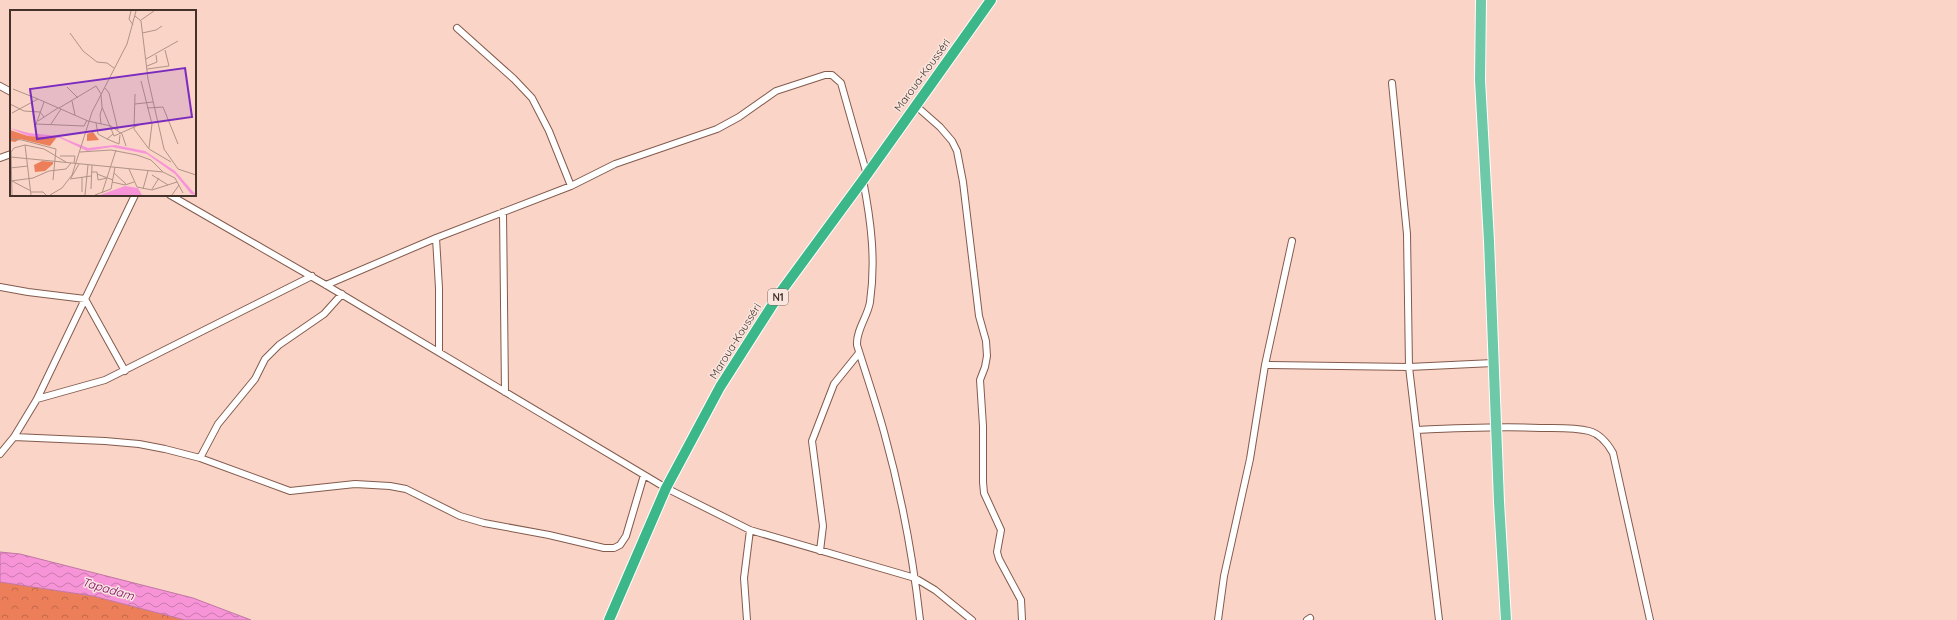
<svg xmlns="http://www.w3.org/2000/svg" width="1957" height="620" font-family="Quicksand,sans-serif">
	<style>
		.forest { fill: url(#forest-crowns) }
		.water { fill: url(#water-waves); stroke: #c176a3 }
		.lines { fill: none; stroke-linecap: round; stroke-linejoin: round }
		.minor-casing { stroke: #835b4d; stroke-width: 8 }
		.primary-casing { stroke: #fff; stroke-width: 12 }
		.trunk-casing { stroke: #fff; stroke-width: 12 }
		.minor { stroke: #fff; stroke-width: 6 }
		.primary { stroke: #6dc9a7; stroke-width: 10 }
		.trunk { stroke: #3cb78a; stroke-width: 10 }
		.labels { text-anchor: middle; stroke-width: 3; stroke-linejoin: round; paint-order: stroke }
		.shield { fill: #f9e6df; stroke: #7a6760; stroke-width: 1 }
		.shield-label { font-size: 10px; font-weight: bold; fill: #43312a }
		.street-label { font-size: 11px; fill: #43312a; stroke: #f9e6df }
		.water-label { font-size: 12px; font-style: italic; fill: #810566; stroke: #f9e6df }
		.inset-road { fill: none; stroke: #b19388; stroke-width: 1 }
		.view { fill: #7b2cbf; fill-opacity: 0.15; stroke: #7b2cbf; stroke-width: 2 }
		.inset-edge { fill: none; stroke: #43312a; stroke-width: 2 }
	</style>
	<defs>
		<pattern id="forest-crowns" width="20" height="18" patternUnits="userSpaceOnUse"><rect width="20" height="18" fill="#ec7f59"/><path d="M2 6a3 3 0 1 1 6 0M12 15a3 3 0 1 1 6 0" fill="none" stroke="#c1694a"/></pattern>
		<pattern id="water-waves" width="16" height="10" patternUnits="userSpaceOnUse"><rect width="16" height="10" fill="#f794d7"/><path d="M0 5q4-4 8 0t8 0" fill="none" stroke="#ca79af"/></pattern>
	</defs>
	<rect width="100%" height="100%" fill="#fad4c7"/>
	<path class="forest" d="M0 582 93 596 185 620H0Z"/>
	<path class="water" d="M0 552 20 554 193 598 251 620H185L93 596 0 582Z"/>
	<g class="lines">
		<g class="minor-casing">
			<path id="minor" d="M457 28 514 79 532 98 549 131 571 186
				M1392 83 1407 234 1409 367 1439 620
				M0 86 11 92
				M915 105 940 127 952 141 957 151 963 182 979 316 986 341 987 356 985 367 980 380 983 426V482L984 493 1001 530 997 552 999 559 1021 600 1022 620
				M0 158 11 154
				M863 180C871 221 876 260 870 302 868 316 856 330 857 345 866 374 876 403 884 432 901 493 913 557 920 620
				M170 195 326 285 666 488 750 530 915 578 935 590 972 620
				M503 212 505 392
				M436 238 439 288V352
				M326 285 436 238 571 186 615 164 717 129 739 117 776 91 825 75H832L841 83 867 175
				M0 287 28 292 85 299 125 371
				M1265 365 1409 367 1493 363
				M37 399 105 380 312 276
				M1417 430C1458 428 1499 426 1540 428 1555 428 1574 427 1589 431 1600 434 1608 444 1613 453L1650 620
				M14 437 105 441 139 444 165 449 200 458 290 491 355 484 390 486 406 489 460 516 484 523 549 535 604 548H614L620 545 626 536 644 475
				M0 454 14 437 37 399 135 195
				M200 458 218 424 255 379 265 359 279 345 324 314 342 294
				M820 551 823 526 812 441 834 384 859 353
				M747 620 744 578 750 530
				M1218 620 1224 576 1250 459 1265 365 1292 241
				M1307 620 1310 618"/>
		</g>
		<g class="primary-casing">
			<path id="primary" d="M1481 0 1480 80 1489 241 1499 502 1506 620"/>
		</g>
		<g class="trunk-casing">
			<path id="trunk" d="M609 620 666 488 720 387 780 293 863 180 991 0"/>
		</g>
		<use href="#minor" class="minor"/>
		<use href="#primary" class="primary"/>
		<use href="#trunk" class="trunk"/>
	</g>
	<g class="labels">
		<rect class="shield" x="768" y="289" width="20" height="16" rx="3"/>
		<g class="shield-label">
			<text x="778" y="301">N1</text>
		</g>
		<g class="street-label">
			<text transform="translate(922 75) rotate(-54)" y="4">Maroua-Kousséri</text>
			<text transform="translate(735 341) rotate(-58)" y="4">Maroua-Kousséri</text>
		</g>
		<g class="water-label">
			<text transform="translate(108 589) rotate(16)" y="4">Tapadam</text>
		</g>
	</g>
	<g transform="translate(10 10)">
		<rect width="186" height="186" fill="#fad4c7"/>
		<path d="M0 120 18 126 47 127 40 136 10 129 5 132 0 131ZM83 122 89 130 77 131V124ZM32 151 43 152V154L35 161 25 162 24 155Z" fill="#ec7f59"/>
		<path d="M0 118 19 123 48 126 78 138 105 135 135 141 165 161 186 185 181 184 165 164 137 144 102 137 77 141 50 128 18 126ZM115 176 128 178 132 185H90Z" fill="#f794d7"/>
		<path class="inset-road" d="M121 1 119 9 123 15M125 6 131 11 138 69 154 139 168 159 186 165M131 10 144 1M60 23 73 41 87 52 97 53 104 58M132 23 146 20 152 16M136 49 168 31M137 56 147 52 146 45M137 59 159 56 155 40M131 71 142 114 139 138M57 77 68 88M95 78 99 83 108 120M3 79 28 89M125 84 124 119 139 139 161 152M91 85 92 97 104 126 131 114M62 91 65 105M0 94 14 101 30 102 34 107M125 94 143 92M49 98 86 76 91 84M137 98 153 97 168 134M2 103 28 89 78 111 101 116 112 124 116 136M28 111 48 98M86 113 88 124 97 129M26 114 74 116 77 110M41 114 51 99M91 114 90 105 92 98M25 117 34 92M103 124 97 129 109 134 110 125M0 129 12 130 46 139 43 170M15 135 21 185M70 142 101 140 127 145 141 150 153 162M50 146H65L64 153M1 147 153 162 165 168 173 183M0 158 18 156M119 159 127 177 142 180 167 172M81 162H87L88 170 97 168M104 163 116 174M87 164 103 170M142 165 158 175M72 167V182M61 168 69 154M60 169 81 166M1 171 23 168 39 161 56 159 61 153M2 171 21 181M102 172 115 175 124 172M81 179 82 155M133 179 138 161M142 179 149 168M21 182H33L36 185M92 183 106 140M2 185 1 142 4 138 15 135 34 139 56 152M40 185 52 178 62 165 82 102 117 34 126 1M75 185 78 155M85 185 101 179 105 157M162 185 169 175"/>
		<path class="view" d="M175 58 182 107 27 129 20 79Z"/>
		<rect width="186" height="186" class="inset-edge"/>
	</g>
</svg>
